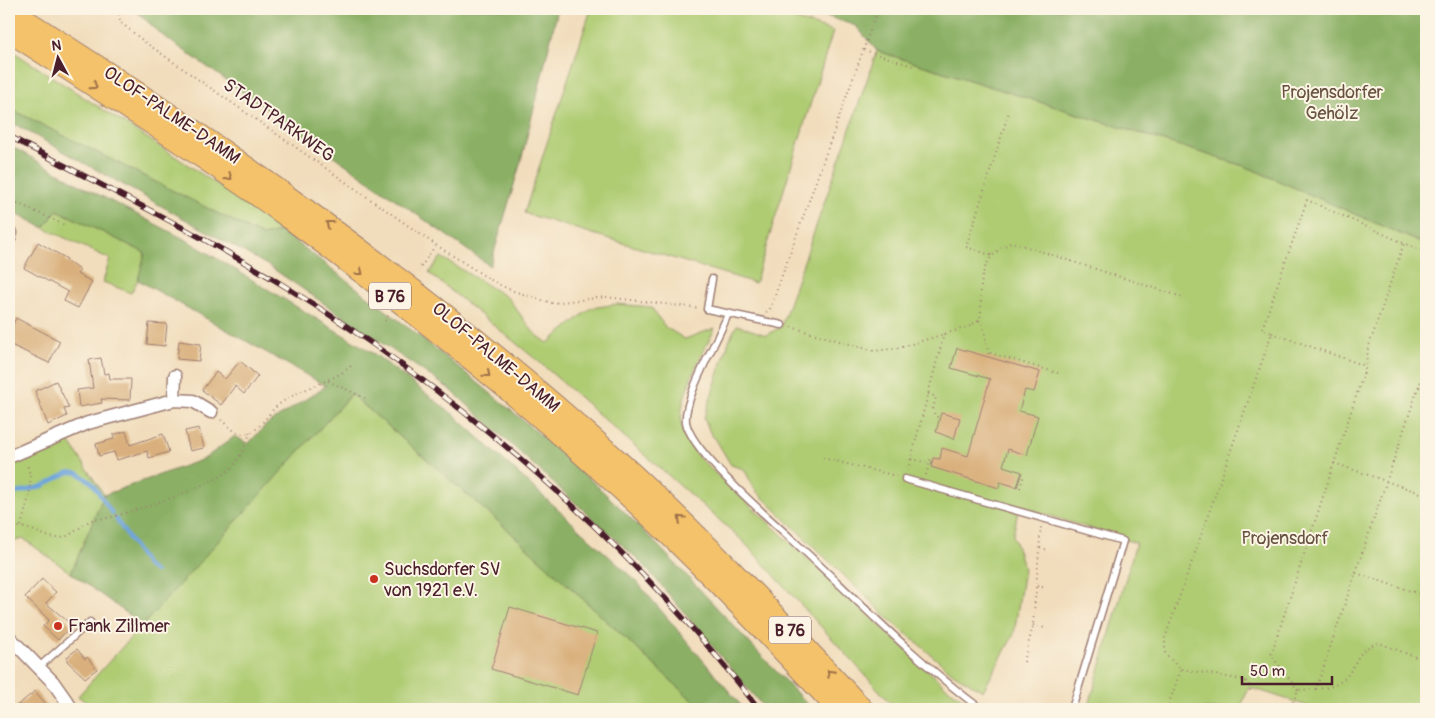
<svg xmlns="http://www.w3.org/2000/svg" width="1435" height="718" font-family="Pangolin,sans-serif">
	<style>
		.green { fill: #afcc73; stroke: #7c764f }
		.forest { fill: #8bb065; stroke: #6a6848 }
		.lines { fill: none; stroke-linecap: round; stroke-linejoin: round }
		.stream { stroke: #6fa5dd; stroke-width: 4 }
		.building { fill: #d9b07d }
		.service-casing { stroke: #9e7e74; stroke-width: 9 }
		.minor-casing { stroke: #9e7e74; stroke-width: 15 }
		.trunk-casing { stroke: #9e7e74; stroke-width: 22 }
		.path { stroke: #9e7e74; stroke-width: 2; stroke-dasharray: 1 4; stroke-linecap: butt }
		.service { stroke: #fff; stroke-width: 6 }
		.minor { stroke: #fff; stroke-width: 12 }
		.trunk { stroke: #f4c26a; stroke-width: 20 }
		.rail-casing { stroke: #4a1f2b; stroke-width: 5.5 }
		.rail { stroke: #fcf5e5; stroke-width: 4; stroke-dasharray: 11; stroke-linecap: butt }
		.oneway { stroke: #9f704a }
		.poi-dot { fill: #c8321e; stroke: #fcf5e5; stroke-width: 2 }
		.labels { text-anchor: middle; stroke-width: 4; stroke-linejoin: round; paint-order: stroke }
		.shield { fill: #fcf5e5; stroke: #7f5f63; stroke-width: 1 }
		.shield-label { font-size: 16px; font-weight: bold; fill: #4a1f2b }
		.park-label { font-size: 18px; fill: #685341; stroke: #fcf5e5 }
		.street-label { font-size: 18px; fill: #4a1f2b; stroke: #fcf5e5 }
		.poi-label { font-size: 18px; fill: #4a1f2b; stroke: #fcf5e5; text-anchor: start }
	</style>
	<rect width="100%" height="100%" fill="#fcf5e5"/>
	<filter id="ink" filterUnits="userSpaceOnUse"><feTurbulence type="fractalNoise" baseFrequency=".02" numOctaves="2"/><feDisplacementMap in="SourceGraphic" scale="10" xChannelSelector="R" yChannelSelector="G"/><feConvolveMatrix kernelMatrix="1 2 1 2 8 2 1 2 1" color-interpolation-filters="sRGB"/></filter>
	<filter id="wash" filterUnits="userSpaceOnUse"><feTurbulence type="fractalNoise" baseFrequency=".0096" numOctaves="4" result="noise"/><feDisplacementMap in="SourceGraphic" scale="20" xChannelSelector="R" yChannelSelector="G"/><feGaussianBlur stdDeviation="1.12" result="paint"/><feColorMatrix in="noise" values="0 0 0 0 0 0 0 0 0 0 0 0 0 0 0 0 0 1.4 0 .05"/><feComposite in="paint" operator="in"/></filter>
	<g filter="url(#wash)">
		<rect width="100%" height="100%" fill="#f1ddbc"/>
		<path class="green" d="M591 9H761L833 31 755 283 524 213Z
			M9 49C101 109 194 166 282 230L263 237 9 108Z
			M877 51 1247 167 1426 245V709H1317L1249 687 1240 709H1088L1136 543 1019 506 1013 536 1024 569 1014 634 983 691 954 674 889 619 755 490 744 469 731 465 715 438 712 437 704 418 730 338 737 325 766 335 781 327Z
			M57 210 146 253 138 280 131 293 103 282 110 259 44 228Z
			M441 257 508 298 534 333 548 343 591 308 617 304 651 307 665 327 685 339 715 328C702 356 672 405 684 435 688 443 694 451 699 458L946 687 978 709H896L742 540 538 361 429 273Z
			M351 394 507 529 702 709H94L78 696Z
			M67 438 104 495 71 573 24 539 9 542V463Z"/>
		<path class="forest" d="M134 9H558L521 161 490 266 162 35Z
			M805 9H1426V245L1247 167 877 51 856 26Z
			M9 108 263 236 282 231C388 312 496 392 594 483 671 554 739 634 812 709H765L644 565 451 390 269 266 9 121Z
			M9 145 82 186 188 241 373 353 454 415 637 582 744 709H702L507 529 351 394 143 625 71 573 104 495 204 459 235 436 248 444 266 425 326 386 138 280 145 253 57 210 44 228 9 209Z"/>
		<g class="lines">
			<path class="stream" d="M9 495 43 486 69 472 78 473 92 483 112 513
				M116 519 147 566 155 572"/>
		</g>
		<g id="blocks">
			<path class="building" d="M38 242 67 259 66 261 80 270 77 274 92 282 78 308 64 301 68 292 24 268Z
				M16 318 60 341 49 363 9 344V333Z
				M149 323 167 324 165 346 147 344Z
				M179 341 201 344 199 361 177 359Z
				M957 348 1040 372 1034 392 1025 390 1019 411 1038 416 1027 455 1008 449 1003 466 1022 472 1017 487 1000 482 999 488 931 467 933 458 940 459 942 448 968 456 990 379 951 368Z
				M101 358 104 374 109 373 110 379H131L130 400 101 399 102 403 79 407 77 390 93 388 89 360Z
				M240 361 258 376 244 394 235 386 221 405 202 390 216 372 225 379Z
				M56 381 69 408 64 409 67 416 48 425 35 391Z
				M941 413 960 418 954 439 936 432Z
				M199 428 204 448 190 451 185 431Z
				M126 431 130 445 163 434 169 452 149 458 147 451 117 460 114 452 99 456 96 444 114 439 113 435Z
				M42 579 56 592 46 603 72 625 58 640 43 626 49 620 25 597Z
				M510 607 597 633 578 695 491 669Z
				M77 649 85 659 87 657 97 669 85 678 67 661V657Z
				M35 691 50 709H13Z"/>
		</g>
	</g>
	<g filter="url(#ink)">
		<use href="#blocks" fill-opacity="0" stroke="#9e7e74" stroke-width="1"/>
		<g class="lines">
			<g class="service-casing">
				<path id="service" d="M712 279 707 309 782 325
					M728 314C718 340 683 398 686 422 691 453 773 521 798 545 858 601 915 660 981 709
					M905 479 1123 541 1072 709
					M39 667 90 622"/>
			</g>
			<g class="minor-casing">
				<path id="minor" d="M9 239 11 233
					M174 400 175 376
					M9 457 88 423 174 400 193 401 211 412
					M9 637 53 682 72 709"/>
			</g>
			<g class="trunk-casing">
				<path id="trunk" d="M9 9C223 144 429 290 617 459 704 538 784 623 863 709
					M9 32C104 93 200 154 291 220 397 298 500 381 597 468 682 544 759 626 837 709"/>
			</g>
			<path class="path" d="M118 9 120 22 146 43 436 245 494 282 513 291 552 303 606 297 698 308
				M864 50 913 66
				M9 199 17 203 13 220
				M17 203 67 226
				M991 255 966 247 1009 112
				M421 267 435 246
				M766 312 770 309 878 9
				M979 320 983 325 989 357
				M385 321 389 314
				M791 327 874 351 899 348 970 326 979 320 981 314C980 280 979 258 1012 242L1182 297
				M1272 333 1366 366
				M990 353 1061 374
				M328 381 365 398
				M1419 387 1426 390
				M928 394 936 397 933 409 935 416 940 418
				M221 420C227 425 235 433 243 434 258 434 266 416 275 408 297 387 330 385 352 365
				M823 458 896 476
				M911 459 929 463
				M1334 463 1426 495
				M908 470 944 334
				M926 475 931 457
				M1020 488 1024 475
				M21 526C26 506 36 483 26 463
				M9 530C25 520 42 539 59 538 73 537 81 524 92 520 98 518 105 519 111 517 134 512 212 485 228 471 237 464 247 444 250 432
				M1040 548 1049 550
				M1356 573 1426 596
				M1037 586 1046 588
				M1033 625 1045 628
				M1024 662 1033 625 1041 526
				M1182 669 1244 680 1249 684 1251 694
				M1316 689C1324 688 1333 687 1340 682 1358 670 1353 649 1379 643L1426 661
				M1298 690 1271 655 1366 366 1368 349 1404 243
				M1291 707 1298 690 1316 689 1426 365
				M1167 709 1181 669 1165 654V638L1272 333 1262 329 1307 200 1426 253"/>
			<use href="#service" class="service"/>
			<use href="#minor" class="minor"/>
			<use href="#trunk" class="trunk"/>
			<g class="rail-casing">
				<path id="rail" d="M9 136C101 186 197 232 286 287 464 397 631 543 759 709"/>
			</g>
			<use href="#rail" class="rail"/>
		</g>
		<defs><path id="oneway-chevron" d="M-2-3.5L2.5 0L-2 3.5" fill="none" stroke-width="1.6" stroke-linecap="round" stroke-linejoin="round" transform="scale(1.25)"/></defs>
		<g class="oneway">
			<use href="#oneway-chevron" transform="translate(94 86) rotate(33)"/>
			<use href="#oneway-chevron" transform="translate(229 177) rotate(35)"/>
			<use href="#oneway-chevron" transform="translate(329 224) rotate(-143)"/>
			<use href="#oneway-chevron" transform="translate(360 272) rotate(38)"/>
			<use href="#oneway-chevron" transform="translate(487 374) rotate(40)"/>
			<use href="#oneway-chevron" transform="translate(681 519) rotate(-136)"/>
			<use href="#oneway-chevron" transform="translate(830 673) rotate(-133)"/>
		</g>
	</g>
	<g class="poi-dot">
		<circle cx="374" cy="579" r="5"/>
		<circle cx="58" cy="626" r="5"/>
	</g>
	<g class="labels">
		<g class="shield">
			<rect x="369" y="282.5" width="42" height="27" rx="4"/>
			<rect x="769" y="616.5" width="42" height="27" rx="4"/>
		</g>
		<g class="shield-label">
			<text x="390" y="302">B 76</text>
			<text x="790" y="636">B 76</text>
		</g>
		<g class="park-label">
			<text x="1332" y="98">Projensdorfer<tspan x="1332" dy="21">Gehölz</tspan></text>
			<text x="1285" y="544">Projensdorf</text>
		</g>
		<g class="street-label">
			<text transform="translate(172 115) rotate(34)" y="6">OLOF-PALME-DAMM</text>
			<text transform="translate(279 120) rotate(35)" y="6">STADTPARKWEG</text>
			<text transform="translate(496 357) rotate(40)" y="6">OLOF-PALME-DAMM</text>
		</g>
		<g class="poi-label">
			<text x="384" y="575">Suchsdorfer SV<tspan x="384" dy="21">von 1921 e.V.</tspan></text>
			<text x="68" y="632">Frank Zillmer</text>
		</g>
	</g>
	<rect width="1435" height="718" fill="none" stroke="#fcf5e5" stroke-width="30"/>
	<g transform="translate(58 58) rotate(353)" stroke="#fcf5e5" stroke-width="4" paint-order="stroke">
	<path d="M0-4L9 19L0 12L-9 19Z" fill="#4a1f2b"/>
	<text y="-8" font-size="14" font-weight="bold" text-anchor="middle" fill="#4a1f2b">N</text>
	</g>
	<path d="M1242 676v8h90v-8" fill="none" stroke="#4a1f2b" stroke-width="2.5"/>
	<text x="1250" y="676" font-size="15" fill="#4a1f2b" stroke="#fcf5e5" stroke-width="4" paint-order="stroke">50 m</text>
</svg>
